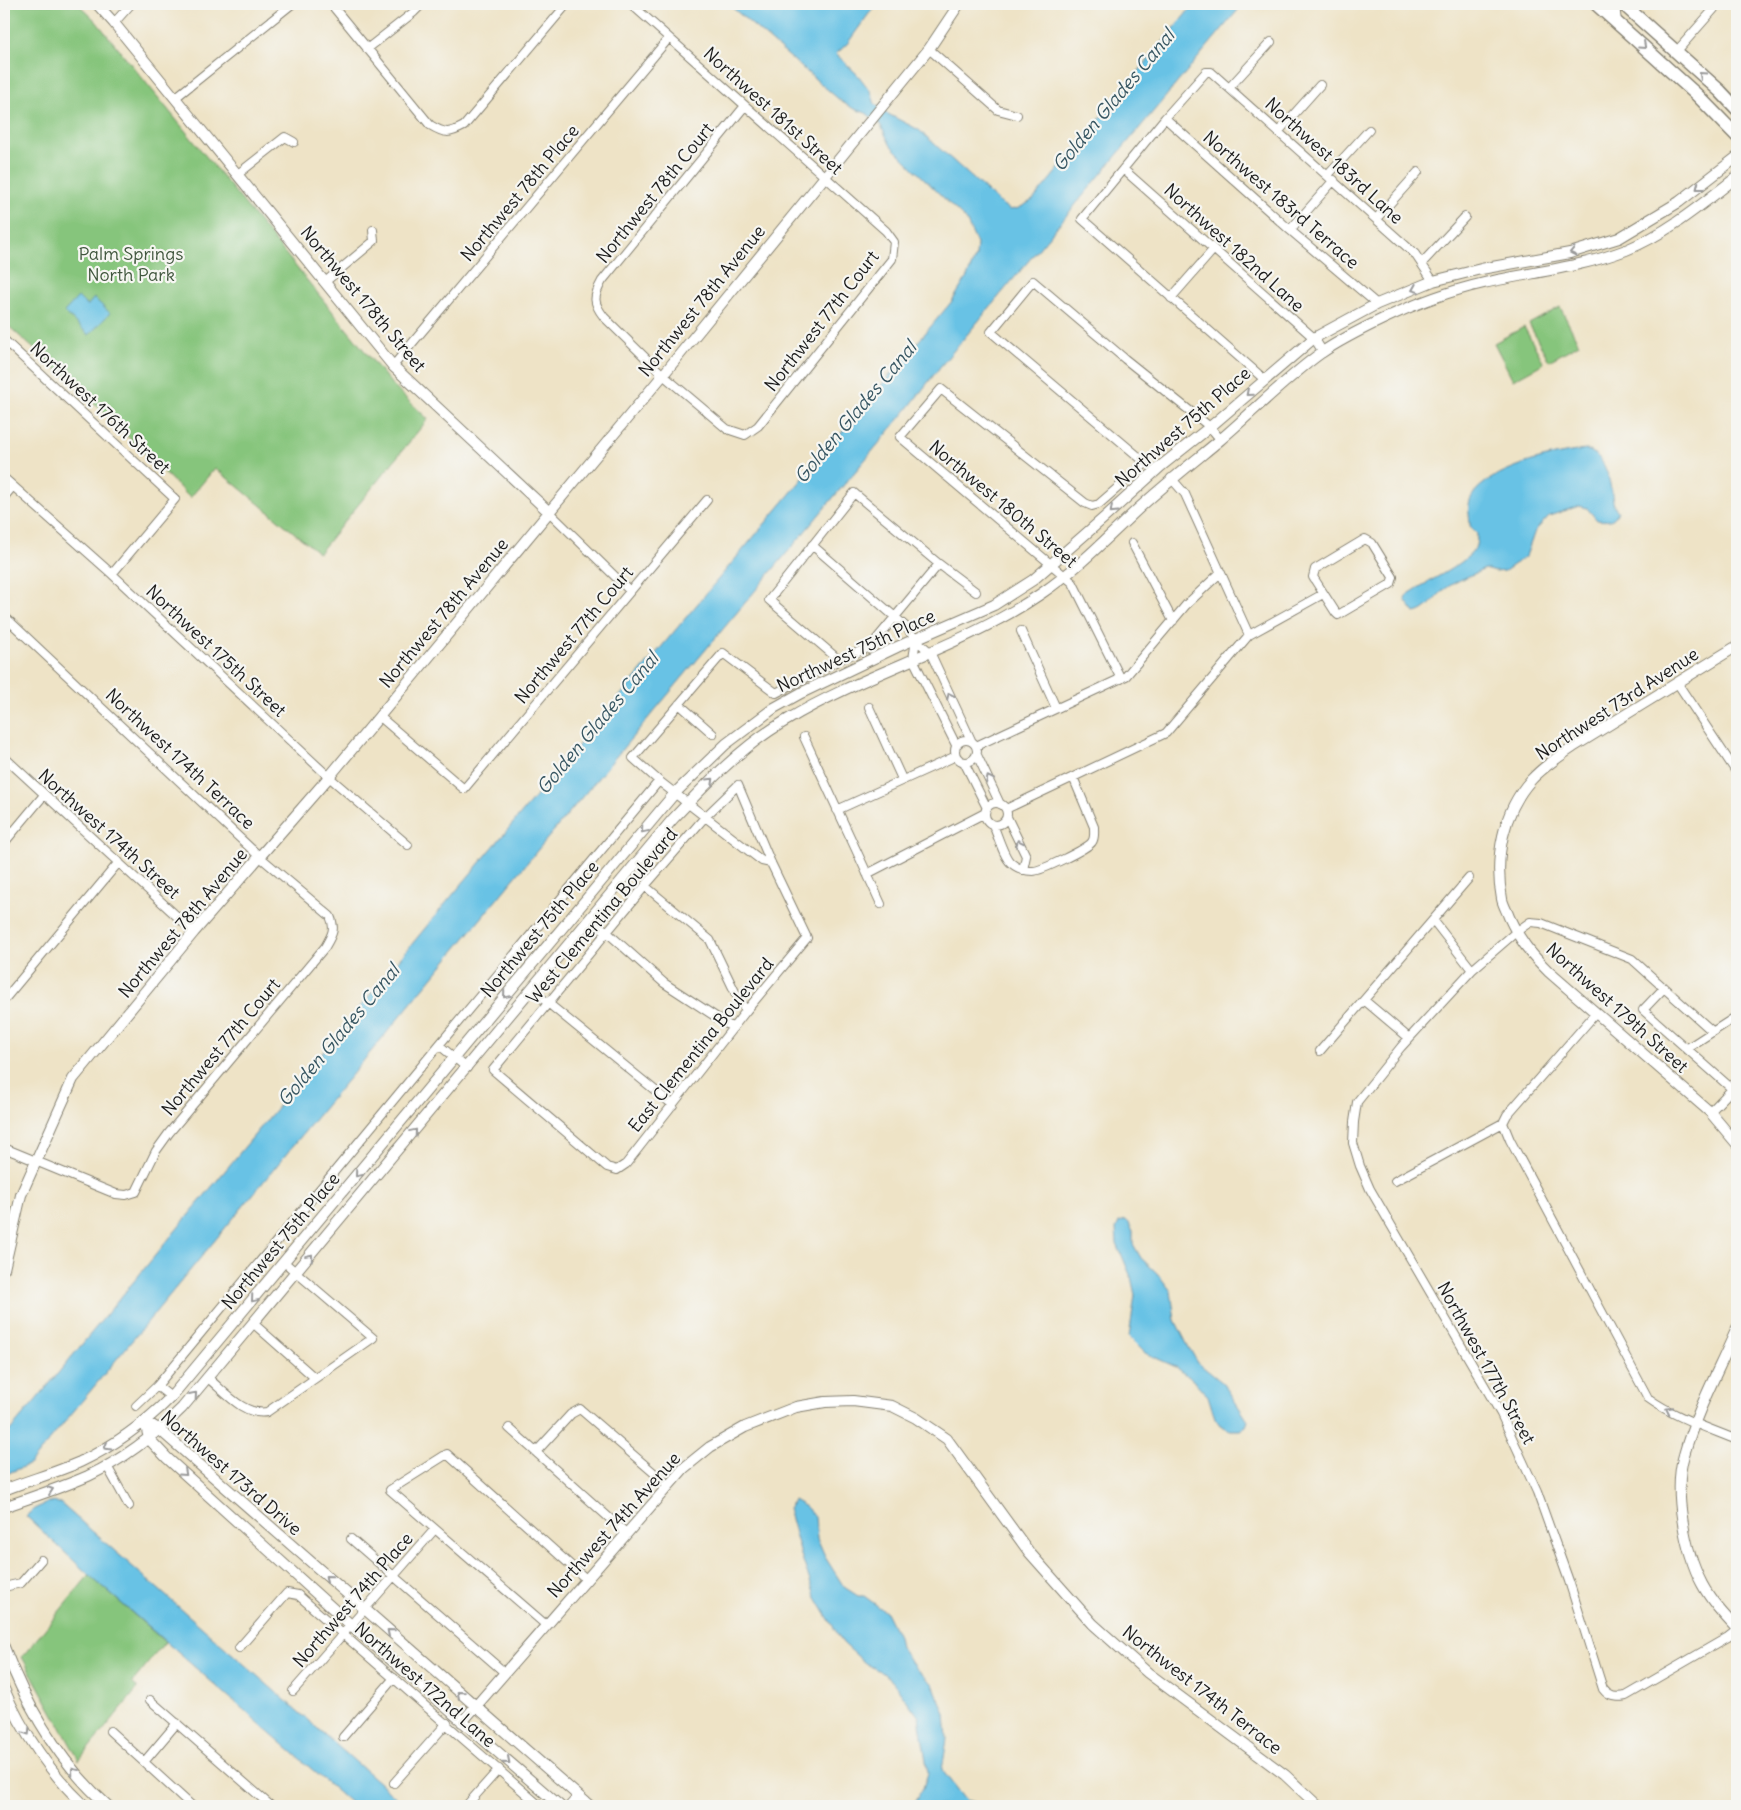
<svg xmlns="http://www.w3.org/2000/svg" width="1741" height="1810" font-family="Delius,sans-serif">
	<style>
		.green { fill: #86c57c; stroke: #51704c }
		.water { fill: #68c2e5; stroke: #426f80 }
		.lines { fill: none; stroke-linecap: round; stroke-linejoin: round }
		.minor-casing { stroke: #858071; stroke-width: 10 }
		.tertiary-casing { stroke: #858071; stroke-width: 12 }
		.primary-casing { stroke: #858071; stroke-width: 15 }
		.minor { stroke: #fff; stroke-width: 8 }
		.tertiary { stroke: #fff; stroke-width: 10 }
		.primary { stroke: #fff; stroke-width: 12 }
		.oneway { stroke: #999 }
		.labels { text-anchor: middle; stroke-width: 4.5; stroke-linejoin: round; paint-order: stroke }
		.street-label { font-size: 18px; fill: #1c1c1c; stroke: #f6f6f2 }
		.park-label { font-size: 18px; fill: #41573e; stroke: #f6f6f2 }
		.water-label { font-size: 19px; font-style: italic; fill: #375662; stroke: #f6f6f2 }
	</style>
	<rect width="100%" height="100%" fill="#f6f6f2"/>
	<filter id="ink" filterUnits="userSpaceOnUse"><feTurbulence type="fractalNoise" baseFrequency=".02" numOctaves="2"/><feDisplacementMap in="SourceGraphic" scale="10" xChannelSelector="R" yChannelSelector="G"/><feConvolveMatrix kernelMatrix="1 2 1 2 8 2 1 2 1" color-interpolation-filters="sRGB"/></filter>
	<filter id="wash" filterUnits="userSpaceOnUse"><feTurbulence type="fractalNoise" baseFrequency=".0096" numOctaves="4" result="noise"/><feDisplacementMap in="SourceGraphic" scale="20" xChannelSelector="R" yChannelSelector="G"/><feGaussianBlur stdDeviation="1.12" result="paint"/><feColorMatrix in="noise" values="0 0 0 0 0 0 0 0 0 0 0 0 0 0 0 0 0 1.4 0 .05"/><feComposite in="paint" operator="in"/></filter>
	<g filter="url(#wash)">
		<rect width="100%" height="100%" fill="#eee3c6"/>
		<path class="green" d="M7 4H78L95 20 394 387 428 419 319 553 215 468 190 498 90 399 4 322V8Z
			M1560 307 1579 344 1549 361 1529 324Z
			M1524 327 1544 363 1513 380 1494 343Z
			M89 1575 165 1642 132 1683 138 1688 79 1760 22 1657Z"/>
		<path class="water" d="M728 4H876L847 44 836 54 858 75 871 92 875 104 888 114 919 130 999 202 1010 210 1019 208 1033 200 1194 4H1243L940 367 906 411 541 846 30 1464 4 1475V1438L6 1435 36 1400 440 910 953 300 967 277 976 256 977 244 966 220 891 146 880 124 866 113 854 109 842 102Z
			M78 297 87 306 94 298 110 313 89 335 64 312Z
			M1587 450C1609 457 1610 487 1614 506L1618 511C1614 522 1607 521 1597 520L1587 508 1579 506 1549 516 1535 531 1526 556 1505 571 1496 572 1485 569C1472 575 1457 580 1445 589 1435 597 1428 611 1415 613L1405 600 1406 596C1424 582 1462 567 1474 550 1477 545 1477 539 1477 534L1470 526C1470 516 1466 506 1472 496 1488 469 1557 452 1587 450Z
			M1126 1220 1129 1223 1133 1231V1244L1141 1258 1157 1273 1171 1291 1175 1320 1188 1346 1198 1363 1223 1383 1248 1421 1246 1426 1240 1430H1230L1220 1425 1215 1418 1208 1396 1195 1382 1176 1367 1145 1353 1129 1337 1135 1295 1131 1277 1117 1244 1116 1229 1119 1222Z
			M794 1500 806 1507 815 1517 817 1539 825 1557 844 1587 858 1596H864L886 1612 898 1636 900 1647 916 1669 933 1684 945 1714 947 1739 942 1770 965 1800 990 1806H912L923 1788 928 1773 919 1717 893 1682 883 1673 865 1663 843 1643 815 1596 801 1555 788 1508Z
			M49 1502 60 1503 406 1806H354L89 1575 26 1516 34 1509Z"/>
	</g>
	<g filter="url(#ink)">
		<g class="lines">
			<g class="minor-casing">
				<path id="minor" d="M331 4 430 125C445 134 449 134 464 126L567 4
					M631 4 886 231 894 242 892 259 758 426 745 435 727 429 663 375 604 317C593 303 593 297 602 281L744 107
					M1615 4 1617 23
					M114 23 131 4
					M367 49 414 12 422 4
					M929 49 998 110 1017 115
					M1676 52 1714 9
					M1229 88 1271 42
					M175 98 292 4
					M1165 118 1290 230 1377 304
					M1279 131 1320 85
					M1123 169 1314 338 1323 352
					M238 174 285 137 294 142
					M1328 175 1369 130
					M1376 219 1418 172
					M1290 230 1334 180
					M1422 263 1465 217
					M325 282 374 241 373 230
					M1171 298 1213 250
					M4 340 175 499 112 574
					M393 366 669 38
					M1264 379 1082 219 1165 118 1206 72H1211L1415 254 1433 281
					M4 478 112 574 329 777 408 845
					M1171 478 1185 494 1249 635
					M4 497 13 486
					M549 512 630 591
					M1365 539 1372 543 1393 577 1391 584 1338 615 1336 613 1313 577 1315 569Z
					M1132 543 1173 621
					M812 545 895 617 908 629 916 640 930 652 971 740
					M4 616 260 857 330 916C336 929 332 935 325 947L169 1133 156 1151 136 1192 126 1195 116 1194 4 1148
					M1021 631 1056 708
					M916 640 913 659 956 745
					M839 660 769 600 854 493 939 564 976 592
					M1121 679 1073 583 900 437 941 389 1085 503 1092 506 1099 504 1146 463 991 332 1033 281 1125 359 1210 427 1220 439
					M1678 684 1737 773
					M679 704 713 734
					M869 707 902 779
					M379 716 464 789 707 500
					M804 737 881 904
					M955 751a11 11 0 1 1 22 0a11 11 0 1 1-22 0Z
					M976 746 1126 676 1186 605 1220 573
					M977 755 1000 804
					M4 757 194 932
					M964 762 987 808
					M738 785 771 863 807 938 746 1011 626 1164 617 1170 607 1167 493 1070 645 886 705 817Z
					M985 814a11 11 0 1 1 22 0a11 11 0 1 1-22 0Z
					M1006 809 1166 733 1249 635 1323 594
					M837 810 956 756
					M1007 817 1026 856 1023 870
					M993 825C997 833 1004 858 1011 863 1017 868 1025 871 1033 871 1041 871 1087 849 1092 842 1095 838 1094 833 1094 827L1073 777
					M4 843 44 795
					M771 863 762 861 659 781 633 758 723 653 776 693 839 660 870 647 939 564
					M867 874 985 813
					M645 886 710 940 736 994 746 1011
					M591 918 664 983 733 1028
					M1433 920 1472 970
					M1664 988 1712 1031
					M532 990 673 1105
					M4 1000 119 862
					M1364 1000 1409 1038
					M1596 1013 1507 1115 1503 1123 1510 1140 1648 1398C1674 1417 1708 1428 1737 1440
					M439 1045 467 1068
					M1686 1049 1737 1016
					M1320 1051 1469 878
					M1731 1088 1643 1010 1664 988 1632 959 1541 923 1530 922 1516 932 1472 970 1401 1047 1357 1102 1354 1122 1353 1143 1360 1166 1370 1189 1501 1414 1537 1492 1569 1581 1603 1689C1609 1697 1616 1698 1626 1696L1728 1637 1737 1630
					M1710 1112 1737 1084
					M1395 1181 1503 1123
					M254 1324 315 1378
					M209 1379C225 1392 244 1416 267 1412L373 1338 284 1262
					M157 1386 171 1397
					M136 1406 157 1386 439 1045 659 781
					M509 1428 626 1533
					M536 1452 571 1414 580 1409 668 1485
					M107 1466 129 1506
					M351 1539 504 1672
					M4 1587 21 1583 41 1560
					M546 1625 390 1490 447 1454 586 1579
					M239 1648 287 1593 298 1595 540 1806
					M293 1691 435 1529
					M150 1700 271 1806
					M110 1731 192 1806
					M343 1737 394 1678
					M144 1762 177 1723
					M394 1783 447 1723
					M466 1806 499 1769
					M569 1806 578 1796"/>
			</g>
			<g class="tertiary-casing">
				<path id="tertiary" d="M97 4 114 23 393 366 549 512
					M1737 646 1573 747C1558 757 1543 767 1531 780 1503 811 1494 858 1502 899 1503 905 1507 911 1509 917 1520 941 1530 953 1549 972L1710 1112 1737 1144
					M4 1269 21 1195 73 1079 194 932 329 777 663 375 929 49 959 4
					M1737 1328C1719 1370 1696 1411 1684 1455 1673 1490 1685 1552 1702 1584 1711 1601 1724 1615 1737 1629
					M145 1421 160 1430 590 1806
					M145 1421 149 1439 167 1458 351 1625 560 1806
					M4 1490C29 1480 55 1473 80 1462 114 1446 144 1424 171 1397L659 812 675 793 726 744 774 708 801 693 897 647 994 605 1033 580 1105 517 1161 466 1210 427 1314 338 1377 304 1433 281 1481 269 1570 253 1619 238 1679 202 1737 157
					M4 1507C32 1497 61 1488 88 1476 124 1459 154 1436 182 1408L672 820C706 784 743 745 787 720 868 671 964 647 1042 593 1077 569 1107 538 1138 509 1164 485 1192 463 1220 440 1254 411 1285 379 1321 353 1340 340 1362 329 1383 319 1415 304 1449 291 1484 283 1532 272 1579 268 1626 250 1668 233 1702 204 1737 177
					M4 1647C27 1707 59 1763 108 1806
					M4 1689C22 1732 51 1774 85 1806
					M462 1722 684 1468 710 1447 745 1427 796 1407 825 1402 853 1401 892 1406 916 1418 947 1439 1029 1552 1093 1624 1148 1673 1285 1775 1318 1806"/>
			</g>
			<g class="primary-casing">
				<path id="primary" d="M1596 4 1697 95 1737 136
					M1623 4 1720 91 1737 109"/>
			</g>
			<use href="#minor" class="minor"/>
			<use href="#tertiary" class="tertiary"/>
			<use href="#primary" class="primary"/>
		</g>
		<defs><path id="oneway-chevron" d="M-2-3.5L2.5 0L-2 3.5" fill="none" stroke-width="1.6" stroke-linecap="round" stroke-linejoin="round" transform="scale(1.25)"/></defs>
		<g class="oneway">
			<use href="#oneway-chevron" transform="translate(1643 46) rotate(42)"/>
			<use href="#oneway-chevron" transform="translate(1702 75) rotate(-138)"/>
			<use href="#oneway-chevron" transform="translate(1699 187) rotate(142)"/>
			<use href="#oneway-chevron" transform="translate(1573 252) rotate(168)"/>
			<use href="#oneway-chevron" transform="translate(1415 289) rotate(158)"/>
			<use href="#oneway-chevron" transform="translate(1249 393) rotate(139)"/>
			<use href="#oneway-chevron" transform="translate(1113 510) rotate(137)"/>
			<use href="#oneway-chevron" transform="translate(950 696) rotate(-115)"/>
			<use href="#oneway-chevron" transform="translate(989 779) rotate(-116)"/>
			<use href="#oneway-chevron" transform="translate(711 781) rotate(-44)"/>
			<use href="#oneway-chevron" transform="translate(644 830) rotate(130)"/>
			<use href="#oneway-chevron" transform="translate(1019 843) rotate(-116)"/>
			<use href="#oneway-chevron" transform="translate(506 995) rotate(130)"/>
			<use href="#oneway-chevron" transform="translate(414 1132) rotate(-50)"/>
			<use href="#oneway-chevron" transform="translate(358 1174) rotate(130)"/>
			<use href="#oneway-chevron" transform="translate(310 1257) rotate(-50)"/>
			<use href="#oneway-chevron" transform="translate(254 1299) rotate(130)"/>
			<use href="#oneway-chevron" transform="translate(194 1395) rotate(-49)"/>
			<use href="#oneway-chevron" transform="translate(1669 1410) rotate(-154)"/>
			<use href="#oneway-chevron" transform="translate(107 1447) rotate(150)"/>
			<use href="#oneway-chevron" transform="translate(184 1473) rotate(42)"/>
			<use href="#oneway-chevron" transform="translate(50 1490) rotate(-19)"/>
			<use href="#oneway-chevron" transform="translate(328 1578) rotate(-139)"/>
			<use href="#oneway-chevron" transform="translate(390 1632) rotate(-139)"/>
			<use href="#oneway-chevron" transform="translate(460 1694) rotate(-139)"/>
			<use href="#oneway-chevron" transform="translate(27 1732) rotate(57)"/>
			<use href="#oneway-chevron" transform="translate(507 1761) rotate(41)"/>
			<use href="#oneway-chevron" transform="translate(74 1771) rotate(-130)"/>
		</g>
	</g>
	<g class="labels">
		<g class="street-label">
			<text transform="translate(773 111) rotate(42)" y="6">Northwest 181st Street</text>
			<text transform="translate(1334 161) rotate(42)" y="6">Northwest 183rd Lane</text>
			<text transform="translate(520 193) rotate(-50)" y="6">Northwest 78th Place</text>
			<text transform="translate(655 193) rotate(-51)" y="6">Northwest 78th Court</text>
			<text transform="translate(1281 200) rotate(41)" y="6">Northwest 183rd Terrace</text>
			<text transform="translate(1234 248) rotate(42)" y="6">Northwest 182nd Lane</text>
			<text transform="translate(363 299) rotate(50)" y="6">Northwest 178th Street</text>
			<text transform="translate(702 301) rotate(-51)" y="6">Northwest 78th Avenue</text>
			<text transform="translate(822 321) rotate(-52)" y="6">Northwest 77th Court</text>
			<text transform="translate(100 408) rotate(43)" y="6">Northwest 176th Street</text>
			<text transform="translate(1183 427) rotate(-41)" y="6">Northwest 75th Place</text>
			<text transform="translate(1003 504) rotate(40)" y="6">Northwest 180th Street</text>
			<text transform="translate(444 613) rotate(-50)" y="6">Northwest 78th Avenue</text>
			<text transform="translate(574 635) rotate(-50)" y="6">Northwest 77th Court</text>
			<text transform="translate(216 651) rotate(43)" y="6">Northwest 175th Street</text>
			<text transform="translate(856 651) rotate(-25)" y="6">Northwest 75th Place</text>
			<text transform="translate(1617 704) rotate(-33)" y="6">Northwest 73rd Avenue</text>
			<text transform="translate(180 759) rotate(43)" y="6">Northwest 174th Terrace</text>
			<text transform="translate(109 834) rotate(42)" y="6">Northwest 174th Street</text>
			<text transform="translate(602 916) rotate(-50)" y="6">West Clementina Boulevard</text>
			<text transform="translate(183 923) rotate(-50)" y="6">Northwest 78th Avenue</text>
			<text transform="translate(540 929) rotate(-50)" y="6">Northwest 75th Place</text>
			<text transform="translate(1617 1008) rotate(42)" y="6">Northwest 179th Street</text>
			<text transform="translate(701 1045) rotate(-51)" y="6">East Clementina Boulevard</text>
			<text transform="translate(221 1047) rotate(-50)" y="6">Northwest 77th Court</text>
			<text transform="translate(281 1241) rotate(-50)" y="6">Northwest 75th Place</text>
			<text transform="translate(1486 1363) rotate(61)" y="6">Northwest 177th Street</text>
			<text transform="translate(231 1473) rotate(41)" y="6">Northwest 173rd Drive</text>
			<text transform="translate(614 1525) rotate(-48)" y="6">Northwest 74th Avenue</text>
			<text transform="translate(353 1600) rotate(-49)" y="6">Northwest 74th Place</text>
			<text transform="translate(425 1685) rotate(41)" y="6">Northwest 172nd Lane</text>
			<text transform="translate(1202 1690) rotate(38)" y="6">Northwest 174th Terrace</text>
		</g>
		<g class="park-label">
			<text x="131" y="260">Palm Springs<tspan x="131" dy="21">North Park</tspan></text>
		</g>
		<g class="water-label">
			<text transform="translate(1113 100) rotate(-50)" y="7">Golden Glades Canal</text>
			<text transform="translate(855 412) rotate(-50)" y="7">Golden Glades Canal</text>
			<text transform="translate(597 723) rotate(-50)" y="7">Golden Glades Canal</text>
			<text transform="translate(338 1035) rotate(-50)" y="7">Golden Glades Canal</text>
		</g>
	</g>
	<rect width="1741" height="1810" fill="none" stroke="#f6f6f2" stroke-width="20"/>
</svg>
